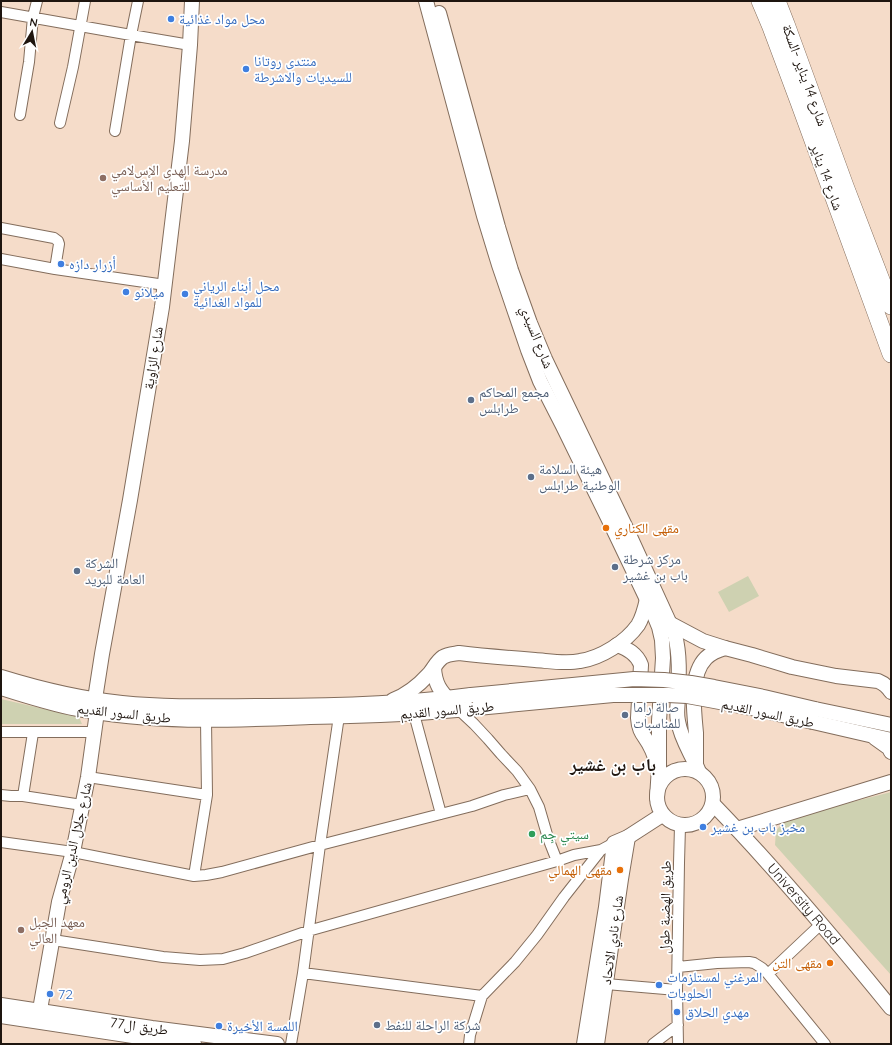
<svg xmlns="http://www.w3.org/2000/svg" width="892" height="1045" font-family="Quicksand,'Noto Naskh Arabic',sans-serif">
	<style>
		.green { fill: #ced1b1 }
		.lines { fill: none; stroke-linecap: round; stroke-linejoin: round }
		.street-casing { stroke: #836d5c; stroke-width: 12 }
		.secondary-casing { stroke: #836d5c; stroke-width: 16 }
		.highway-casing { stroke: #836d5c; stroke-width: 18 }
		.street { stroke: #fff; stroke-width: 10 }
		.secondary { stroke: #fff; stroke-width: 14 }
		.highway { stroke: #fff; stroke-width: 17 }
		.secondary-bridge-casing { stroke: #836d5c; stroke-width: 16; stroke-linecap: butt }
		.secondary-bridge { stroke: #fff; stroke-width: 14 }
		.shop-dot { fill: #3f7fe0; stroke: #fff; stroke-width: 1.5 }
		.education-dot { fill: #8d6e63; stroke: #fff; stroke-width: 1.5 }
		.service-dot { fill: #5c6f8a; stroke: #fff; stroke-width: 1.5 }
		.food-dot { fill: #e8710a; stroke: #fff; stroke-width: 1.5 }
		.leisure-dot { fill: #2e9e5b; stroke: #fff; stroke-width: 1.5 }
		.labels { text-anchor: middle; stroke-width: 3.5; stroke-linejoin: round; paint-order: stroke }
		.shop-label { font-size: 14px; fill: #366cbe; stroke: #fff; text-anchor: start }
		.street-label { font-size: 14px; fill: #1e150f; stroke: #fff }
		.education-label { font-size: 14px; fill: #785e54; stroke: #fff; text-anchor: start }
		.service-label { font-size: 14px; fill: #4e5e75; stroke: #fff; text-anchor: start }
		.food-label { font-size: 14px; fill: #c56008; stroke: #fff; text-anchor: end }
		.leisure-label { font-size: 14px; fill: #27864d; stroke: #fff; text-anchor: start }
		.district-label { font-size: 18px; font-weight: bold; fill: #1e150f; stroke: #fff }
	</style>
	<rect width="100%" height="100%" fill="#f5dcc9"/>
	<path class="green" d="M748 576 759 596 729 612 718 592Z
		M1 699 79 717 82 724H1Z
		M891 792V975L775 845 776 831 782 823 794 817Z"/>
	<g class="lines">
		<g class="street-casing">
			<path id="street" d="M1 12 131 35 190 45
				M20 115 29 62 33 17 37 1
				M60 123 73 67 85 1
				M115 131 131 35 138 1
				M1 228 54 238 58 241 59 244 55 269
				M1 259 55 269 165 285
				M459 710 474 724 488 739 501 754 517 771 530 789 539 807 548 838 557 861
				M414 714 441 814
				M206 720 207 795
				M1 732H94
				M88 777 207 795 194 876
				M1 795 11 796H23L82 805
				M23 796 33 733
				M1 842 73 852 194 876 206 875 222 872 320 845 472 806 504 795 530 789
				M53 940 163 957 200 960 223 959 245 953 308 931 557 861 574 855 601 850 614 843
				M678 967 717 963 749 962 754 963 762 968 768 974 825 1044
				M303 973 482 996
				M768 974 821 924
				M606 984 677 990
				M291 1044 303 973 320 845 339 716V710
				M469 1044 470 1035 482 996 515 962 537 935 564 897 601 850
				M653 1044 678 1025
				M678 1044 677 990 679 863 680 826"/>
		</g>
		<g class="secondary-casing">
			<g id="secondary">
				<path d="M426 1 484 216 499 265 528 350 540 381 563 426 608 518 652 610 659 627 662 640 663 658 659 721V767L657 798"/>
				<path d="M439 13 498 227 511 270 530 323 545 359 627 530 675 635C680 655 679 675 678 696 678 704 676 713 678 721 681 740 692 754 699 772"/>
				<path d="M671 624 703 641 725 648 752 655 792 667 836 676 878 681C883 683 888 687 891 692"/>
				<path d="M617 645C628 649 637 654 641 665L638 718C639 734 645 735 651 748 653 751 654 756 656 760"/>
				<path d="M434 668C435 684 440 691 451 702"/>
				<path d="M1 677C40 689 81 699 122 703 171 708 220 706 268 706 336 706 403 704 471 695"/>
				<path d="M1 688C26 696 51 704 77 709 154 724 233 720 310 717 366 716 421 714 477 708"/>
				<path d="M393 700C407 695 419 685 429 674 434 668 437 661 443 657 448 654 453 654 459 653 484 656 509 658 535 660 549 661 566 664 580 661 601 658 626 642 638 625 643 617 645 608 647 599"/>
				<path d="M815 709 891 725"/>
				<path d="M813 722 891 740"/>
				<path d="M875 738 889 748 891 752"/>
				<path d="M696 765C696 754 696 744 696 733 694 711 689 675 706 658 711 653 718 650 725 648"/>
				<circle cx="685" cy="797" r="28"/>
				<path id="s1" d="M713 804C776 869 834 938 891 1008"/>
				<path d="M737 829 891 782"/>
				<path d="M1 1005 152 1028 277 1044"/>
				<path d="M1 1016 146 1038 194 1044"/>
				<path d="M38 1021 59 902 73 852 88 777 97 712 95 699 102 654 130 500 162 307 182 141 190 45 192 1"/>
				<path d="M584 1044 606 907 614 843 628 837 662 815"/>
				<path d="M597 1044 621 879 628 837"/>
			</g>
		</g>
		<g class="highway-casing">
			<path id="highway" d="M760 1 771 27 799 102 891 354
				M777 1 786 24 845 186 891 306"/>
		</g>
		<use href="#street" class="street"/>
		<use href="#secondary" class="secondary"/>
		<use href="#highway" class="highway"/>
		<g class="secondary-bridge-casing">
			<path id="secondary-bridge" d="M471 695 634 679 664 680 691 683 714 687 764 697 815 709
				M477 708 613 695H668L687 696 709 700 761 710 813 722"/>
		</g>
		<use href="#secondary-bridge" class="secondary-bridge"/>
	</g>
	<g class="shop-dot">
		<circle cx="171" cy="19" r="4"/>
		<circle cx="246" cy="69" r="4"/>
		<circle cx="61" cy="264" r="4"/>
		<circle cx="126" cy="292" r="4"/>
		<circle cx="185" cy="294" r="4"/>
		<circle cx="703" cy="827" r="4"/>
		<circle cx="659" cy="985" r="4"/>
		<circle cx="50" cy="994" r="4"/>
		<circle cx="677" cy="1012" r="4"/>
		<circle cx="219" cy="1026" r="4"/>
	</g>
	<g class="education-dot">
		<circle cx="103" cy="178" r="4"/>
		<circle cx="21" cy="930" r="4"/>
	</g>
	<g class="service-dot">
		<circle cx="471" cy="400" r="4"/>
		<circle cx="531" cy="477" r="4"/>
		<circle cx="615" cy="567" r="4"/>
		<circle cx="77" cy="571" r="4"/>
		<circle cx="625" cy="715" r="4"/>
		<circle cx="377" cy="1025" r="4"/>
	</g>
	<g class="food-dot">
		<circle cx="606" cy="528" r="4"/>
		<circle cx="620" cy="870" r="4"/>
		<circle cx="830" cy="963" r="4"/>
	</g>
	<circle class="leisure-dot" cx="532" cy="834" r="4"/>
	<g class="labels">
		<g class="shop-label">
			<text x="179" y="24">محل مواد غذائية</text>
			<text x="254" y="66">منتدى روتانا<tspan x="254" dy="16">للسيديات والاشرطة</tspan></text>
			<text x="69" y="269">أزرار دازه</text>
			<text x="193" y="291">محل أبناء الرياني<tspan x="193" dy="16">للمواد الغدائية</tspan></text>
			<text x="134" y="297">ميلانو</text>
			<text x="711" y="832">مخبز باب بن غشير</text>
			<text x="667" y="982">المرغني لمستلزمات<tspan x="667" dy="16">الحلويات</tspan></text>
			<text x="58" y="999">72</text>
			<text x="685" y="1017">مهدي الحلاق</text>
			<text x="227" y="1031">اللمسة الأخيرة</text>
		</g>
		<g class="street-label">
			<text transform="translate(805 75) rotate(70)" y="5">شارع 14 يناير -السكة</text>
			<text transform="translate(827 177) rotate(70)" y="5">شارع 14 يناير</text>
			<text transform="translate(537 337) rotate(68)" y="5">شارع السيدي</text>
			<text transform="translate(153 358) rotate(-81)" y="5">شارع الزاوية</text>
			<text transform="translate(447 710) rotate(-5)" y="5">طريق السور القديم</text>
			<text transform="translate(124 713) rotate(6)" y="5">طريق السور القديم</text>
			<text transform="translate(768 713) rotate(12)" y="5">طريق السور القديم</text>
			<text transform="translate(73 843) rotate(-77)" y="5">شارع جلال الدين الرومي</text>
			<text dy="5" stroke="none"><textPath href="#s1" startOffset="135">University Road</textPath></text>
			<text transform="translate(665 907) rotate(-89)" y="5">طريق الهضبة طول</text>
			<text transform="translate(612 940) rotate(-82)" y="5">شارع نادي الاتحاد</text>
			<text transform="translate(139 1026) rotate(8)" y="5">طريق ال77</text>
		</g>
		<g class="education-label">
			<text x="111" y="175">مدرسة الهدى الإسﻻمي<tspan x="111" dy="16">للتعليم الأساسي</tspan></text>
			<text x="29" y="927">معهد الجبل<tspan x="29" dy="16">العالي</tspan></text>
		</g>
		<g class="service-label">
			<text x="479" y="397">مجمع المحاكم<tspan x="479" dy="16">طرابلس</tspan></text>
			<text x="539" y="474">هيئة السلامة<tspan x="539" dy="16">الوطنية طرابلس</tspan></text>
			<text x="623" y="564">مركز شرطة<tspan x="623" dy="16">باب بن غشير</tspan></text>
			<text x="85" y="568">الشركة<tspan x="85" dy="16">العامة للبريد</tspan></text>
			<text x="633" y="712">صالة راما<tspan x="633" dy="16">للمناسبات</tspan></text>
			<text x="385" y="1030">شركة الراحلة للنفط</text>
		</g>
		<g class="food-label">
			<text x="614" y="533" text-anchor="start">مقهى الكناري</text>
			<text x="612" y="875">مقهى الهمالي</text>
			<text x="822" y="968">مقهى التن</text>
		</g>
		<g class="leisure-label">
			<text x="540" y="839">سيتي جِم</text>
		</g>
		<g class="district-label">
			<text x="613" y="771">باب بن غشير</text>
		</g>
	</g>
	<rect width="892" height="1045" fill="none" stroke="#1e150f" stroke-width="4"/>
	<g transform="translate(32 32) rotate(10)" stroke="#ffffff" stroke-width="3" paint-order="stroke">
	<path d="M0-3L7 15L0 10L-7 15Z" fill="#1e150f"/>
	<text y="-6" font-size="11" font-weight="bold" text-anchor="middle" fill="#1e150f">N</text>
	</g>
</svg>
